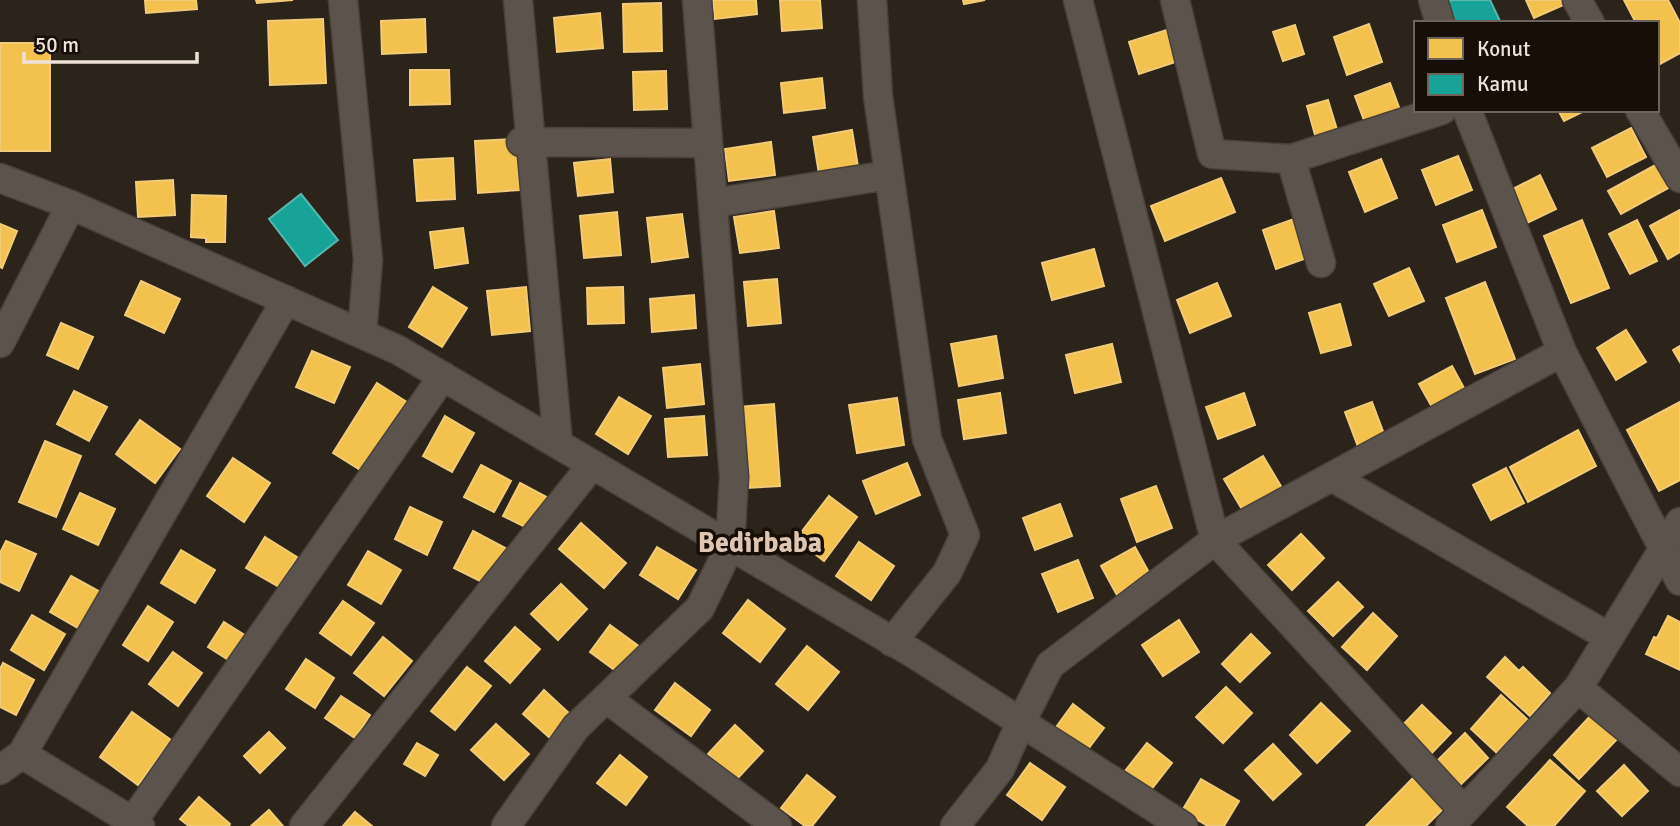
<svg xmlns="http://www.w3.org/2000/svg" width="1680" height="826" font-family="Signika,sans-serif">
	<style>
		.homes { fill: #f2c14e; stroke: #f1cb77; stroke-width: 2 }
		.public { fill: #17a398; stroke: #58b6ab; stroke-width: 2 }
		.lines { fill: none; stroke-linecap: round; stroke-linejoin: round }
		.minor-casing { stroke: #484039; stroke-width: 31 }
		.minor { stroke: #5b534c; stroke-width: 28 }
		.labels { text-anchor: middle; stroke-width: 7; stroke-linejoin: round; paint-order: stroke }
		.district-label { font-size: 28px; font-weight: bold; fill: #dec6b2; stroke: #160e07 }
	</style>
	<rect width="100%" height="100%" fill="#2c231a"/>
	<path class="homes" d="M145 0H196L197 9 146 13Z
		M256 0H293L257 3Z
		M713 0H756L757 14 715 19Z
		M780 0H820L822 28 782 31Z
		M963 0H985L964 4Z
		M1526 0H1567L1568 3 1534 18Z
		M1624 0H1668L1680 23V53L1658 65 1657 23H1636Z
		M661 3 662 51 624 52 623 4Z
		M600 13 603 48 557 52 554 18Z
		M323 19 326 83 270 85 268 21Z
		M425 19 426 52 382 54 381 21Z
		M1369 24 1382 62 1347 75 1334 37Z
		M1295 25 1304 54 1283 61 1273 32Z
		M1170 29 1181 60 1139 74 1129 42Z
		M0 43H50V151H0Z
		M410 70H449L450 104 410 105Z
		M666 71 667 109 634 110 633 72Z
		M822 78 825 108 784 113 781 83Z
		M1390 83 1403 118 1368 131 1355 96Z
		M1328 100 1339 136 1317 142 1307 106Z
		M1558 110H1586L1564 121Z
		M1631 128 1646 157 1607 177 1592 148Z
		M852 130 858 167 819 174 813 137Z
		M516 139 520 190 478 193 475 141Z
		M771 142 775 175 729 181 725 149Z
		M1458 156 1472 190 1436 205 1422 170Z
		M453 158 455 199 417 201 414 160Z
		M610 159 613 192 578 196 574 163Z
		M1381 159 1397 198 1365 212 1349 172Z
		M1657 164 1670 187 1621 214 1608 191Z
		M1540 175 1556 209 1525 224 1509 191Z
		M1221 178 1235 212 1165 241 1151 206Z
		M173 180 175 215 138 217 136 182Z
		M192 195 226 196 225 242H206V238L191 237Z
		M1482 210 1496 247 1457 262 1443 225Z
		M1680 210V252L1668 259 1650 226Z
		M774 211 779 248 740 253 734 217Z
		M617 212 621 255 584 258 580 216Z
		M682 214 688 257 652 262 647 218Z
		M1294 219 1307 258 1276 269 1263 230Z
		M1582 220 1609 288 1571 303 1544 236Z
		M1637 220 1657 261 1630 274 1609 234Z
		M0 224 17 231 2 268 0 267Z
		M463 228 468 263 435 268 430 232Z
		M1094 249 1104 286 1052 300 1042 263Z
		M1409 268 1424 301 1389 316 1374 284Z
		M777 279 781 323 748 326 744 282Z
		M141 281 180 299 164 333 125 315Z
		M1485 282 1515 359 1475 374 1446 298Z
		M1217 283 1231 316 1190 333 1177 300Z
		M433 287 467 308 442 347 409 327Z
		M526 287 530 331 492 335 487 291Z
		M623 287 624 323 588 324 587 288Z
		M694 295 696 328 652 332 650 299Z
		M1340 304 1351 345 1321 353 1309 313Z
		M61 323 93 337 78 369 47 355Z
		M1626 330 1646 362 1616 380 1597 348Z
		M996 336 1003 378 959 386 951 344Z
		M1112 344 1121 382 1075 393 1066 355Z
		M1680 346V362L1673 350Z
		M312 351 350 367 334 403 296 387Z
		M700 364 704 404 667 408 663 368Z
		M1452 366 1470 399 1437 416 1419 384Z
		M377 383 410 404 367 474 333 453Z
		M74 391 107 407 89 441 57 424Z
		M1000 393 1006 433 964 439 958 400Z
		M1244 393 1255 425 1218 439 1206 407Z
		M619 397 651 416 628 454 596 434Z
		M897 398 904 445 857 453 849 405Z
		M1372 402 1387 442 1360 452 1345 412Z
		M1680 402V480L1659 491 1627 430Z
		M774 404 780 486 746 488 739 407Z
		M445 416 474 433 452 472 423 456Z
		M704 416 707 455 668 457 665 419Z
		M140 420 180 449 155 483 116 454Z
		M1578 430 1596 466 1528 502 1510 467Z
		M45 441 81 456 56 517 19 502Z
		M1263 456 1282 488 1243 511 1224 479Z
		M233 458 270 483 244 522 207 496Z
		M907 463 920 495 876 514 863 481Z
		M481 465 511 481 494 512 464 497Z
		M1506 468 1524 503 1491 520 1473 485Z
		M520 483 552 500 535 532 503 516Z
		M1156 486 1172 528 1137 542 1121 499Z
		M80 493 115 509 98 545 63 529Z
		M829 496 857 517 824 561 796 539Z
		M1060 504 1072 536 1035 550 1023 518Z
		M410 507 442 522 427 555 395 539Z
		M581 523 626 563 604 588 559 549Z
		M473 531 507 549 488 585 454 568Z
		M1301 534 1324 558 1292 590 1268 565Z
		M265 537 297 557 279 587 246 568Z
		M6 541 36 554 19 591 0 582V553Z
		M859 542 894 566 871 600 836 576Z
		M657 547 696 570 678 599 640 575Z
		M1135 547 1152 578 1118 597 1101 566Z
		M181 550 215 570 195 603 161 583Z
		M368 551 401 570 381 604 348 585Z
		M1078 560 1093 598 1058 612 1042 574Z
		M71 576 102 593 81 630 50 612Z
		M1338 582 1363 607 1333 636 1308 611Z
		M561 584 587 609 558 640 531 614Z
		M748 600 785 629 760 662 723 633Z
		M343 601 374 623 351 655 320 633Z
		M148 606 173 622 148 661 123 645Z
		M1373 613 1397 636 1367 670 1342 647Z
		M32 615 65 634 44 670 11 650Z
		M1668 616 1680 622V670L1646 654 1654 637 1657 638Z
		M1179 620 1199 652 1163 676 1142 645Z
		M224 622 251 639 235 664 208 647Z
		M610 625 640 647 620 674 590 652Z
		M515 627 540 649 510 683 485 661Z
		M1251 634 1270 653 1240 682 1222 664Z
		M383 637 412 661 384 696 354 673Z
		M807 646 839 672 808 710 776 684Z
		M173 652 202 673 178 706 149 684Z
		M1505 657 1519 671 1523 667 1550 693 1530 716 1487 677Z
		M306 659 334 678 315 708 286 689Z
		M3 663 34 680 16 715 0 707V669Z
		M467 667 491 686 455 730 431 711Z
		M675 683 710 710 691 736 655 710Z
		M1226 687 1252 713 1223 743 1196 717Z
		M544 690 571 715 550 738 523 714Z
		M1501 695 1528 720 1497 753 1471 729Z
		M341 696 370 715 355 738 325 718Z
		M1321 703 1350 731 1317 763 1290 735Z
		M1073 704 1104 728 1085 753 1054 730Z
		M1422 705 1451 733 1426 759 1397 731Z
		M132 712 171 740 138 785 100 757Z
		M1594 712 1620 736 1579 779 1554 755Z
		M496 724 529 754 504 780 471 750Z
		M735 725 763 751 736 780 708 754Z
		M269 732 285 748 260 773 244 756Z
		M1465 733 1488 758 1459 786 1435 763Z
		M417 743 438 755 425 776 404 764Z
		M1147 743 1172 763 1150 791 1125 771Z
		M1273 744 1301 774 1273 800 1245 770Z
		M620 755 647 777 626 805 597 783Z
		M1550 760 1585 791 1554 826H1528L1507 807Z
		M1030 763 1065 787 1042 820 1007 795Z
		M1624 765 1648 791 1622 816 1597 791Z
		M807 775 835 797 812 826H805L781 808Z
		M1414 777 1445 807 1426 826H1366Z
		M1201 779 1239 801 1224 826H1208L1182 811Z
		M199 797 230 824 229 826H189L180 819Z
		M269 810 283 826H251Z
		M355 812 372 826H343Z"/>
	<path class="public" d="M1452 0H1490L1501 23H1451L1442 5Z
		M301 194 338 240 305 266 269 219Z"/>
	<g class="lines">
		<g class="minor-casing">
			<path id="minor" d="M343 0 368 260 362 334
				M518 0 558 444
				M872 0 878 96 927 439 965 535 947 573 892 642
				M1078 0 1215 540 1464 811
				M1175 0 1212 154 1291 159 1442 110
				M1433 0 1440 23
				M1577 0 1590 23
				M1467 110 1562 352 1680 581
				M1640 110 1680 178
				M521 142 708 143
				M1291 159 1321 263
				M0 178 71 205 398 350 916 655 1183 826
				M713 203 889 175
				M0 343 71 205
				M1332 477 1609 637
				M1578 688 1680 772
				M606 698 777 826
				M22 754 140 826
				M0 770 22 754 286 300
				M133 821 443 376
				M304 826 592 465
				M506 826 576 727 700 608 730 546 734 477 697 0
				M955 826 1000 769 1021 722 1050 665 1215 540 1562 352
				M1450 826 1578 688 1680 522"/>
		</g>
		<use href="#minor" class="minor"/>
	</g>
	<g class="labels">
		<g class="district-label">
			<text x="760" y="552">Bedirbaba</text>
		</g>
	</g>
	<rect x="1414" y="21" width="245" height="91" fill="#160e07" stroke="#6c635b" stroke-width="2"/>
	<rect x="1428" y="38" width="35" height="21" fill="#f2c14e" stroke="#6c635b" stroke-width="2"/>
	<text x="1477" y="56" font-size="21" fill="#eee2d8">Konut</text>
	<rect x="1428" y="74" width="35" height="21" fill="#17a398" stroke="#6c635b" stroke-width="2"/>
	<text x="1477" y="91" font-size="21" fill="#eee2d8">Kamu</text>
	<path d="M24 52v10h173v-10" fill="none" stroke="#eee2d8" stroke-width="3.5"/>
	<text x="35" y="52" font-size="21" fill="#eee2d8" stroke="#160e07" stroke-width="5" paint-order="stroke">50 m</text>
</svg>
